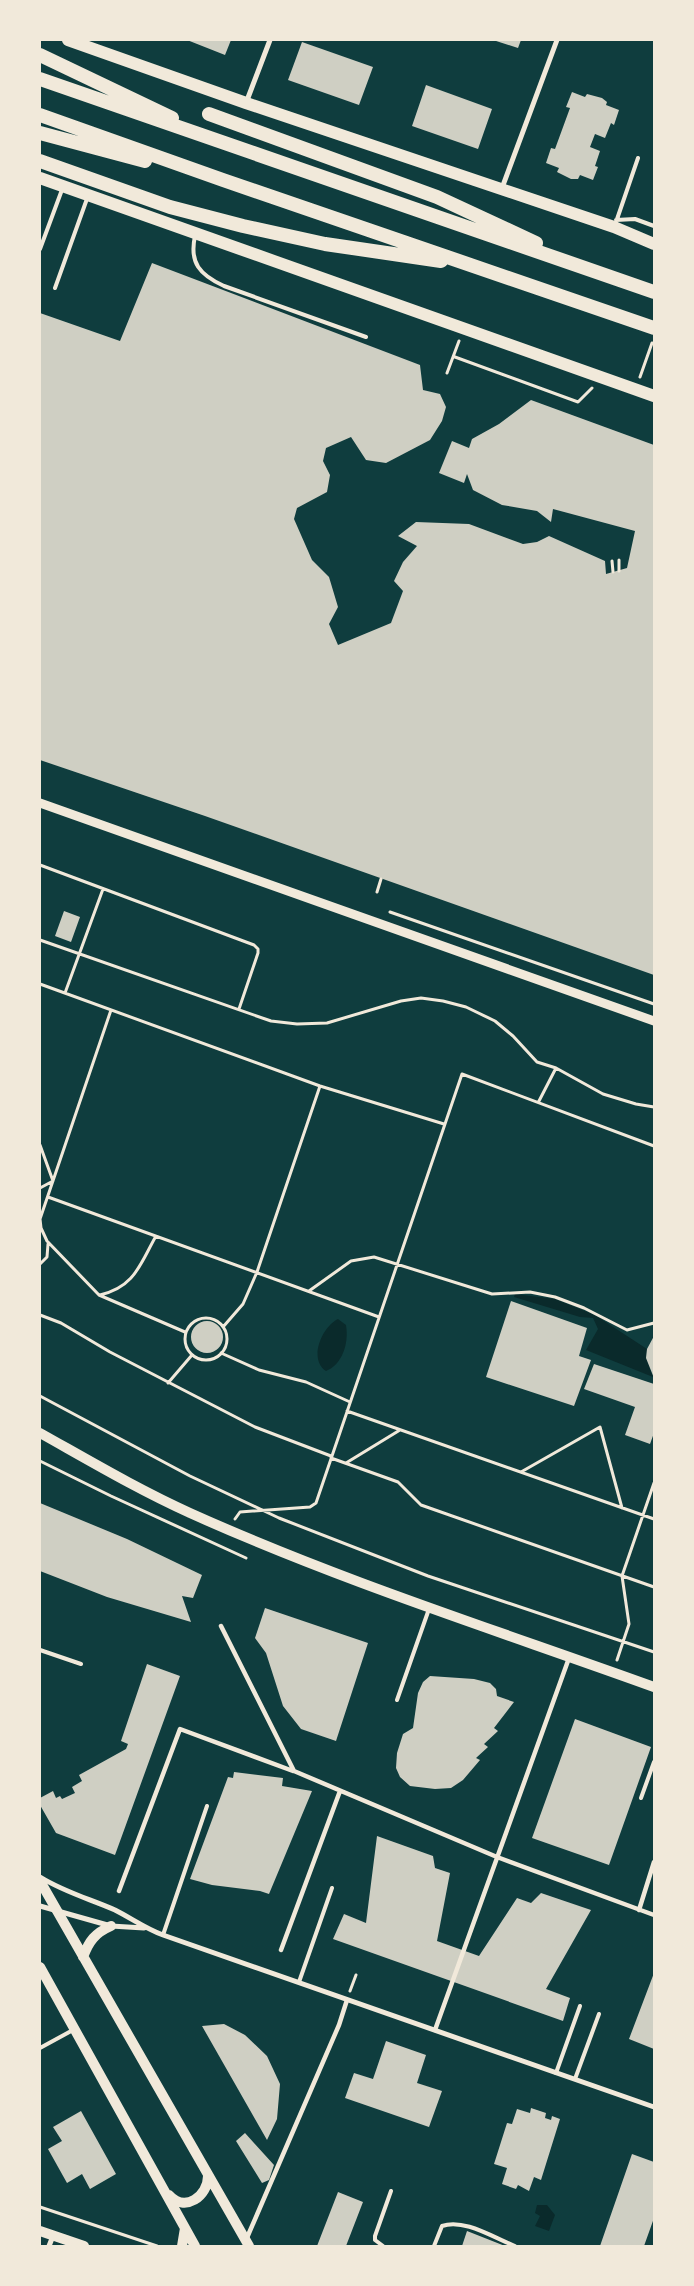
<svg xmlns="http://www.w3.org/2000/svg" width="694" height="2286" font-family="'Alegreya Sans',sans-serif">
	<style>
		.water { fill: #0a2a2b }
		.building { fill: #cfcfc3 }
		.lines { fill: none; stroke-linecap: round; stroke-linejoin: round }
		.path { stroke: #f1e9da; stroke-width: 3 }
		.service { stroke: #f1e9da; stroke-width: 4 }
		.pedestrian { stroke: #f1e9da; stroke-width: 4.5 }
		.minor { stroke: #f1e9da; stroke-width: 5 }
		.tertiary { stroke: #f1e9da; stroke-width: 9 }
		.secondary { stroke: #f1e9da; stroke-width: 10 }
		.primary { stroke: #f1e9da; stroke-width: 12 }
		.motorway { stroke: #f1e9da; stroke-width: 14 }
	</style>
	<rect width="100%" height="100%" fill="#0f3d3e"/>
	<path class="water" d="M515 1294 555 1299 595 1315 647 1349 646 1358 653 1377 586 1350 598 1329 593 1318 580 1317 514 1297Z
		M338 1319 346 1325C349 1342 343 1364 326 1371 308 1359 322 1327 338 1319Z
		M537 2205H547L555 2215 549 2231 535 2226 540 2216 535 2213Z"/>
	<path class="building" d="M187 40H231L225 55Z
		M493 40H521L518 48Z
		M302 42 373 67 359 105 288 80Z
		M426 85 492 109 478 149 412 126Z
		M572 92 585 97 587 94 602 98 607 102 606 105 619 110 614 125 611 123 605 138 595 134 590 147 600 151 595 166 598 167 593 180 580 175 578 179H571L557 172 559 168 546 163 551 148 555 149 570 108 566 107Z
		M152 263 420 365 423 390 440 394 446 407 442 421 430 440 386 463 366 460 351 437 326 448 323 461 330 475 327 492 297 508 294 519 312 560 329 577 338 607 329 624 338 645 391 623 403 591 394 581 403 562 417 546 398 536 416 522 469 524 523 544 537 542 549 536 605 561 606 574 627 568 635 531 553 509 551 522 537 511 502 505 473 490 467 474 464 483 439 473 452 441 469 448 472 439 499 424 531 400 654 445V975L205 816 40 760V313L120 341Z
		M64 911 80 917 71 942 55 936Z
		M511 1301 587 1328 579 1356 591 1360 574 1406 486 1377Z
		M191 1337a16 16 0 1 1 32 0a16 16 0 1 1-32 0Z
		M654 1336V1378L646 1358 647 1349Z
		M594 1364 654 1384V1433L650 1444 625 1435 635 1407 584 1389Z
		M40 1503 127 1539 202 1575 193 1598 182 1596 191 1622 107 1597 40 1571Z
		M265 1608 368 1643 336 1741 301 1729 283 1706 266 1653 255 1638Z
		M147 1664 180 1676 115 1855 56 1833 40 1805V1798L53 1791 56 1798 60 1796 62 1799 75 1793 72 1787 82 1781 79 1775 126 1749 128 1744 121 1741Z
		M430 1676 474 1679 490 1683 496 1689 497 1696 514 1702 494 1728 498 1731 484 1744 488 1747 476 1758 480 1760 463 1780 451 1788 435 1789 410 1786 400 1777 396 1768 397 1753 403 1734 413 1728 418 1693 423 1682Z
		M575 1719 651 1747 609 1865 532 1838Z
		M234 1772 283 1778 282 1786 312 1791 269 1894 260 1891 212 1885 190 1879 228 1777 233 1778Z
		M377 1836 433 1856 435 1868 450 1873 437 1941 479 1956 517 1898 531 1903 541 1893 591 1910 546 1989 570 1998 563 2021 333 1939 344 1914 366 1923Z
		M654 1973V2049L629 2039Z
		M224 2024 245 2035 267 2056 280 2084 277 2119 267 2140 202 2026Z
		M386 2041 426 2055 417 2083 442 2091 429 2127 345 2098 354 2073 373 2079Z
		M531 2108 546 2113 545 2118 551 2120 552 2116 560 2119 541 2180 534 2177 529 2191 518 2185 516 2189 502 2184 507 2168 494 2164 507 2123 512 2124 517 2109 530 2113Z
		M81 2111 116 2174 90 2189 82 2174 67 2183 48 2149 62 2141 53 2127Z
		M245 2133 274 2165 269 2180 262 2183 236 2141Z
		M632 2154 654 2162V2218L644 2246H600Z
		M338 2192 363 2202 346 2246H317Z
		M467 2231 505 2246H462Z"/>
	<g class="lines">
		<path class="path" d="M455 357 578 402 592 388
			M447 373 459 341
			M640 377 652 343
			M612 561 613 572
			M619 571V560
			M40 865 254 945 258 949V953L239 1009
			M377 892 381 879
			M390 912 654 1004
			M40 940 271 1021 297 1024 327 1023 401 1001 421 998 443 1001 466 1007 495 1021 513 1036 537 1062 556 1068 603 1094 636 1104 654 1107
			M40 984 320 1086 444 1124
			M65 993 103 889
			M111 1010 40 1219 41 1228 47 1241 99 1295 185 1332
			M539 1101 556 1068
			M40 1145 53 1181 40 1188
			M48 1197 379 1317
			M40 1264 47 1257 48 1244
			M309 1291 351 1261 374 1257 492 1294 530 1292 555 1297 584 1308 627 1330 654 1323
			M100 1295C135 1287 140 1264 156 1236
			M40 1315 61 1323 110 1352 255 1427 331 1456
			M185 1339a21 21 0 1 1 42 0a21 21 0 1 1-42 0Z
			M223 1327 243 1304 257 1272 320 1086
			M221 1353 259 1370 306 1382 350 1402
			M168 1383 192 1355
			M40 1396 190 1476 279 1518 428 1576 654 1652
			M347 1411 654 1519
			M331 1458 398 1482 421 1505 654 1587
			M40 1461 111 1496 246 1558
			M346 1463 400 1430
			M521 1472 600 1427 622 1508
			M235 1519 240 1512 310 1507 316 1503 462 1074 654 1146
			M617 1660 629 1624 622 1576 654 1483
			M350 1991 356 1975
			M40 2207 157 2246"/>
		<path class="service" d="M616 220 635 219 654 226
			M615 225 638 158
			M195 236C189 263 200 275 224 286L366 337
			M40 249 63 187
			M55 288 88 196
			M40 1650 81 1664
			M397 1700 429 1609
			M641 1798 654 1762
			M163 1935 207 1806
			M299 1982 332 1888
			M40 2048 73 2030
			M556 2073 580 2006
			M575 2079 599 2014
			M383 2246 375 2240V2236L391 2191
			M434 2246 442 2226C464 2218 494 2238 515 2246"/>
		<path class="pedestrian" d="M221 1626 294 1771 497 1857 654 1915
			M119 1891 180 1729 293 1771
			M639 1910 654 1862
			M281 1950 340 1791
			M435 2030 569 1658
			M246 2240 339 2025 347 2000"/>
		<path class="minor" d="M246 103 270 40
			M502 188 557 40
			M40 1877C64 1892 90 1899 115 1910 131 1918 146 1929 163 1935L654 2107
			M40 1906 111 1926 144 1928
			M49 2246 53 2236"/>
		<path class="tertiary" d="M40 803 654 1021"/>
		<path class="secondary" d="M40 1433C90 1461 139 1490 190 1513 341 1581 499 1631 654 1687
			M40 1881 249 2246
			M83 1957C89 1941 95 1933 111 1926
			M40 1967 195 2246
			M169 2195C185 2213 208 2196 208 2176
			M40 2231 84 2246
			M182 2246 185 2228"/>
		<path class="primary" d="M68 40 246 103 614 227 654 244
			M40 178 654 396"/>
		<path class="motorway" d="M40 55 172 118
			M40 79 654 292
			M209 114 437 197 536 243
			M40 115 223 180 654 328
			M40 133 145 161
			M40 161 170 207 243 226 325 244 441 261"/>
	</g>
	<rect width="694" height="2286" fill="none" stroke="#f1e9da" stroke-width="82"/>
</svg>
